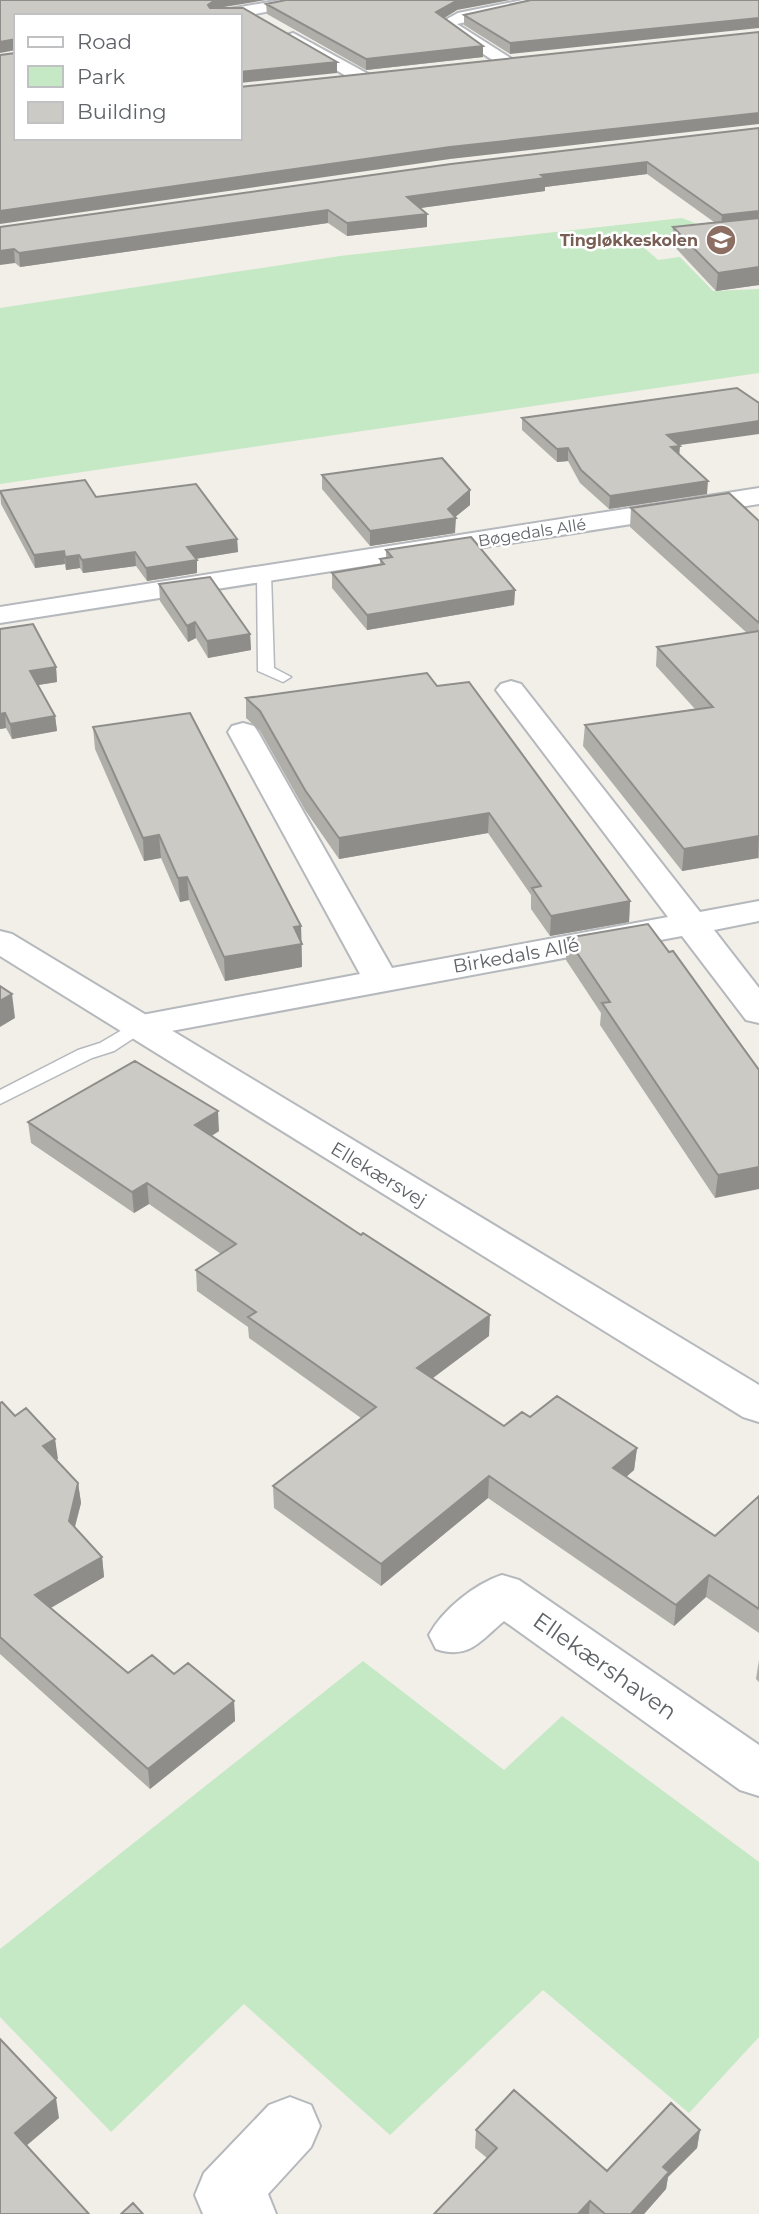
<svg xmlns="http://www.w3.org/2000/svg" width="759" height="2214" font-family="Montserrat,sans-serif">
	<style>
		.green { fill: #c5e8c5 }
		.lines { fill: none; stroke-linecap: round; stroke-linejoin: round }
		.service-casing { stroke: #b5b8bc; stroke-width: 3 }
		.minor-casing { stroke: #b5b8bc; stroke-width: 4 }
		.tertiary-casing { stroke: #b5b8bc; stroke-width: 4 }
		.secondary-casing { stroke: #b6babf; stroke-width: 4 }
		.service { fill: #fff; fill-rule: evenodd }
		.minor { fill: #fff; fill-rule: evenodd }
		.tertiary { fill: #fff; fill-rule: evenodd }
		.secondary { fill: #fff; fill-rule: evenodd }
		.wall { fill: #afaea9 }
		.shaded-wall { fill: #8f8d8a }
		.building { fill: #cccac5; stroke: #8f8d8a; stroke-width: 2 }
		.labels { text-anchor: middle; stroke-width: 5; stroke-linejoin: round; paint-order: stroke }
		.far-education-label { font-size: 16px; font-weight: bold; fill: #785e54; stroke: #fff; text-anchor: end }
		.far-street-label { font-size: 16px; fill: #5f6368; stroke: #fff }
		.street-label { font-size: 19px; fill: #5f6368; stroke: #fff }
		.near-street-label { font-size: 23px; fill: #5f6368; stroke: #fff }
	</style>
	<rect width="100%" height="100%" fill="#f1efe8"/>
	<path class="green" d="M682 218 727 236 641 245 658 260 680 257 713 291 759 289V373L0 484V308L340 256Z
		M363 1661 504 1770 562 1716 759 1862V2037L689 2113 543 1990 390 2135 244 2004 111 2132 0 2017V1949Z"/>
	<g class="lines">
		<g class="service-casing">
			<path id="service" d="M264 570 271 574 274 668 291 677 283 682 258 671 257 574Z
				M139 1020 146 1022 149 1026 146 1030 114 1051 92 1058 0 1104V1090L78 1050 100 1043Z"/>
		</g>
		<g class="minor-casing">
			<path id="minor" d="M523 0H554L552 3 457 24 515 61V67H503L438 24 458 13Z
				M293 33 370 75 372 79 370 83H358L287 41V35Z
				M759 488V504L0 623V607Z
				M511 681 521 684 700 912 759 901V921L714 930 759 988V1023L746 1020 682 936 139 1037 126 1034 121 1026 126 1018 360 974 228 732 232 726 243 723 254 726 258 732 392 968 668 917 496 690 501 684Z
				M502 1575 519 1580 759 1745V1796L740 1790 504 1621C480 1641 469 1660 436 1649L429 1635C443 1609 475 1584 502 1575Z
				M290 2097 311 2105 320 2126 311 2147 268 2194 276 2214H203L195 2195 204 2173 269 2105Z"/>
		</g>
		<g class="tertiary-casing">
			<path id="tertiary" d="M0 931 12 934 759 1385V1422L743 1417 0 956Z"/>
		</g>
		<g class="secondary-casing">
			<path id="secondary" d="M281 0H312L305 4 240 17 211 16 218 11Z"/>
		</g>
		<use href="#service" class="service"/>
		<use href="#minor" class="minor"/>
		<use href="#tertiary" class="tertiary"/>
		<use href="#secondary" class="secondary"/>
	</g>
	<path class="wall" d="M531 0 510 54 464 25V15Z
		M266 4 457 10 444 18 483 46V57L366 70 267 14Z
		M759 128V285L716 291 672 244 673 227 714 222 647 174 545 187V191L420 208 427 214V227L347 236 328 223 20 267 15 263 0 227Z
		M522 418 679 445V454L707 494 609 509 580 483 568 461 557 462 522 430Z
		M322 475 470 490V505L455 517V533L370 546 322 489Z
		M0 491 96 497 237 539 238 552 195 559 197 573 147 581 136 566 83 573 80 568 66 570 65 564 35 568 1 504Z
		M631 508 759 521V859L758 858 682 871 583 746 585 725 695 709 656 666 657 647 747 633 630 527Z
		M386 550 515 590 514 605 367 630 332 588V573L380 565V559L386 558Z
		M159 584 250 634 251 650 208 658 196 638 188 642 160 601Z
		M0 629 56 667 57 682 38 685 55 716 57 731 12 739 6 728 0 729Z
		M437 686 630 901 629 922 550 936 531 909V895L488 833 339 859 305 810 260 731 246 718V698Z
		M93 727 301 926 302 967 225 981 189 900 180 902 161 858 144 861 95 749Z
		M567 938 759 1070 715 1198 600 1025 601 1013 566 960Z
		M28 1122 219 1131 212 1136 489 1336 432 1378 504 1426 530 1417 637 1448 634 1470 626 1477 715 1536 759 1496V1633L706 1597 674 1626 488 1498 381 1586 274 1508 273 1486 361 1418 249 1338 248 1327 197 1291 196 1270 221 1254 149 1204 134 1213 31 1143Z
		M0 1403 15 1416 55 1439 57 1460 78 1483 81 1503 75 1527 102 1557 104 1577 51 1608 128 1673 174 1674 234 1701 235 1721 150 1789 0 1654Z
		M759 1660V1682L756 1679Z
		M476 2130 607 2171 700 2130 697 2148 668 2177 666 2189 644 2214H434L487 2158 475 2148Z"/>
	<path class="shaded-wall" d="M215 0H266L218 8 208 16V5Z
		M458 0H510L457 10 436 23V12Z
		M759 18V28L510 54V43Z
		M16 39V50L0 53V42Z
		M483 46V57L366 70V59Z
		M337 62V73L240 83V72Z
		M759 113V124L450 159 0 224V211L450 147Z
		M647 162V174L545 187V191L406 210 407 197 541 175Z
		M328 210V223L20 267 19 253Z
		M759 211V224L721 228 722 215Z
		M427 214V227L347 236V223Z
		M14 249 15 263 0 265V251Z
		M759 267V285L716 291 718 273Z
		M759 421V434L666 447 667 435Z
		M680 446 679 458 671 447Z
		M568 448V461L557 462V449Z
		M708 481 707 494 609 509 610 496Z
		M470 490V505L454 518H456L455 533 370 546V531L448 509Z
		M237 539 238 552 188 560 187 547Z
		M64 551 65 564 35 568 34 555Z
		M135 552 136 566 83 573 82 560Z
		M79 555 80 568 66 570 65 557Z
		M197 560V573L147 581 146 568Z
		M515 590 514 605 367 630V615Z
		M195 622 196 638 188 642 187 626Z
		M250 634 251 650 208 658 207 641Z
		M56 667 57 682 32 686 30 671Z
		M5 713 6 728 0 729V714Z
		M55 716 57 731 12 739 10 724Z
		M489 813 488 833 339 859V838Z
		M159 835 161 858 144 861 143 838Z
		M759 836 758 858 682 871 684 849Z
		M187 877 189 900 180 902 178 878Z
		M630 901 629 922 550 936 551 916Z
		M301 926 302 967 225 981 224 957 294 927Z
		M12 994 15 1018 0 1027V1001Z
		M218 1111 219 1131 196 1145 195 1125Z
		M759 1167V1189L715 1198 718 1175Z
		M147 1183 149 1204 134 1213 132 1192Z
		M490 1315 489 1336 417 1390V1368Z
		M55 1439 58 1459 46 1466 43 1446Z
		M637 1448 634 1470 611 1490 613 1468Z
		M489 1476 488 1498 381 1586V1564Z
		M78 1483 81 1503 71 1541 69 1521Z
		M102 1557 104 1577 38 1615 35 1595Z
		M709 1575 706 1597 674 1626 676 1605Z
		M234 1701 235 1721 150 1789 148 1769Z
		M56 2098 59 2118 19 2152 15 2133Z
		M700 2130 697 2148 668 2177 666 2189 644 2214H631L663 2167Z
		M590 2201 589 2214H578Z"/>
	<path class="building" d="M0 0H215L208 5 210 8H243L337 62 240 72V16H16V39L0 42Z
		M286 0H458L436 12 483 46 366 59 266 4Z
		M531 0H759V18L510 43 464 15Z
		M759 32V113L450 147 0 211V55L16 53V138H240V87Z
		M759 128V211L722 215 647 162 541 175 545 178 407 197 427 214 347 223 328 210 19 253 14 249 0 251V227L451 164Z
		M759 218V267L718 273 673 227Z
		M737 388 759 403V421L667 435 680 446 671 447 708 481 610 496 581 470 568 448 557 449 522 418Z
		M442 458 470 490 448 509 456 518 370 531 322 475Z
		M85 480 96 497 196 484 237 539 187 547 197 560 146 568 135 552 82 560 79 555 65 557 64 551 34 555 0 491Z
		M729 493 759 521V623L631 508Z
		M471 537 515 590 367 615 332 573 384 564 380 559 392 557 386 550Z
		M210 577 250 634 207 641 195 622 187 626 159 584Z
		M33 624 56 667 30 671 55 716 10 724 5 713 0 714V629Z
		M759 631V836L684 849 585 725 713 707 657 647Z
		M427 673 437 686 469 682 630 901 551 916 532 888 541 886 489 813 339 838 305 790 260 711 246 698Z
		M190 713 301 926 294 927 302 944 224 957 187 877 178 878 159 835 143 838 93 727Z
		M648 924 669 952 673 951 759 1070V1167L718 1175 602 1003 610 1002 567 938Z
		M0 986 12 994 0 1001Z
		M135 1061 218 1111 195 1125 361 1235 363 1233 490 1315 417 1368 504 1426 522 1412 530 1417 557 1396 637 1448 613 1468 715 1536 759 1496V1609L709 1575 676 1605 489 1476 381 1564 273 1486 376 1407 248 1317 256 1312 196 1270 236 1244 147 1183 132 1192 28 1122Z
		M2 1402 15 1416 26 1408 55 1439 43 1446 78 1483 69 1521 102 1557 35 1595 128 1673 152 1655 174 1674 188 1663 234 1701 148 1769 0 1637V1403Z
		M0 2039 56 2098 15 2133 89 2214H0Z
		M514 2090 607 2171 671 2103 700 2130 663 2167 669 2172 631 2214H605L590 2201 578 2214H434L497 2148 476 2130Z
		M133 2203 143 2214H121Z"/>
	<defs>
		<g id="school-disc" transform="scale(1.575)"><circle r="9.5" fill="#8d6e63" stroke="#fff"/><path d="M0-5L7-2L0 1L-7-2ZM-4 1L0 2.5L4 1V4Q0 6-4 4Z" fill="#fff"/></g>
	</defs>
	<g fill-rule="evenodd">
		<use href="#school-disc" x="721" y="240"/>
	</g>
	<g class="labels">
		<g class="far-education-label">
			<text x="698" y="246">Tingløkkeskolen</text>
		</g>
		<g class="far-street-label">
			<text transform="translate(532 532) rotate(-9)" y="6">Bøgedals Allé</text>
		</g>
		<g class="street-label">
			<text transform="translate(516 955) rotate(-10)" y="7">Birkedals Allé</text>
			<text transform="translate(379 1174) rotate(31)" y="7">Ellekærsvej</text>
		</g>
		<g class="near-street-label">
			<text transform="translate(605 1666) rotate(35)" y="8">Ellekærshaven</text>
		</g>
	</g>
	<rect x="14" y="14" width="228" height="126" fill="#ffffff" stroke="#bfc1c3" stroke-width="2"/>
	<rect x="28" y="37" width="35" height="10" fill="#ffffff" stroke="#bfc1c3" stroke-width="2"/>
	<text x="77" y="49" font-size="21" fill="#5f6368">Road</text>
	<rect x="28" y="66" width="35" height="21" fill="#c5e8c5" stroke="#bfc1c3" stroke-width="2"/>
	<text x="77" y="84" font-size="21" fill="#5f6368">Park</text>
	<rect x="28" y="102" width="35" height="21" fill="#cccac5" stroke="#bfc1c3" stroke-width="2"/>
	<text x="77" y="119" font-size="21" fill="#5f6368">Building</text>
</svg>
